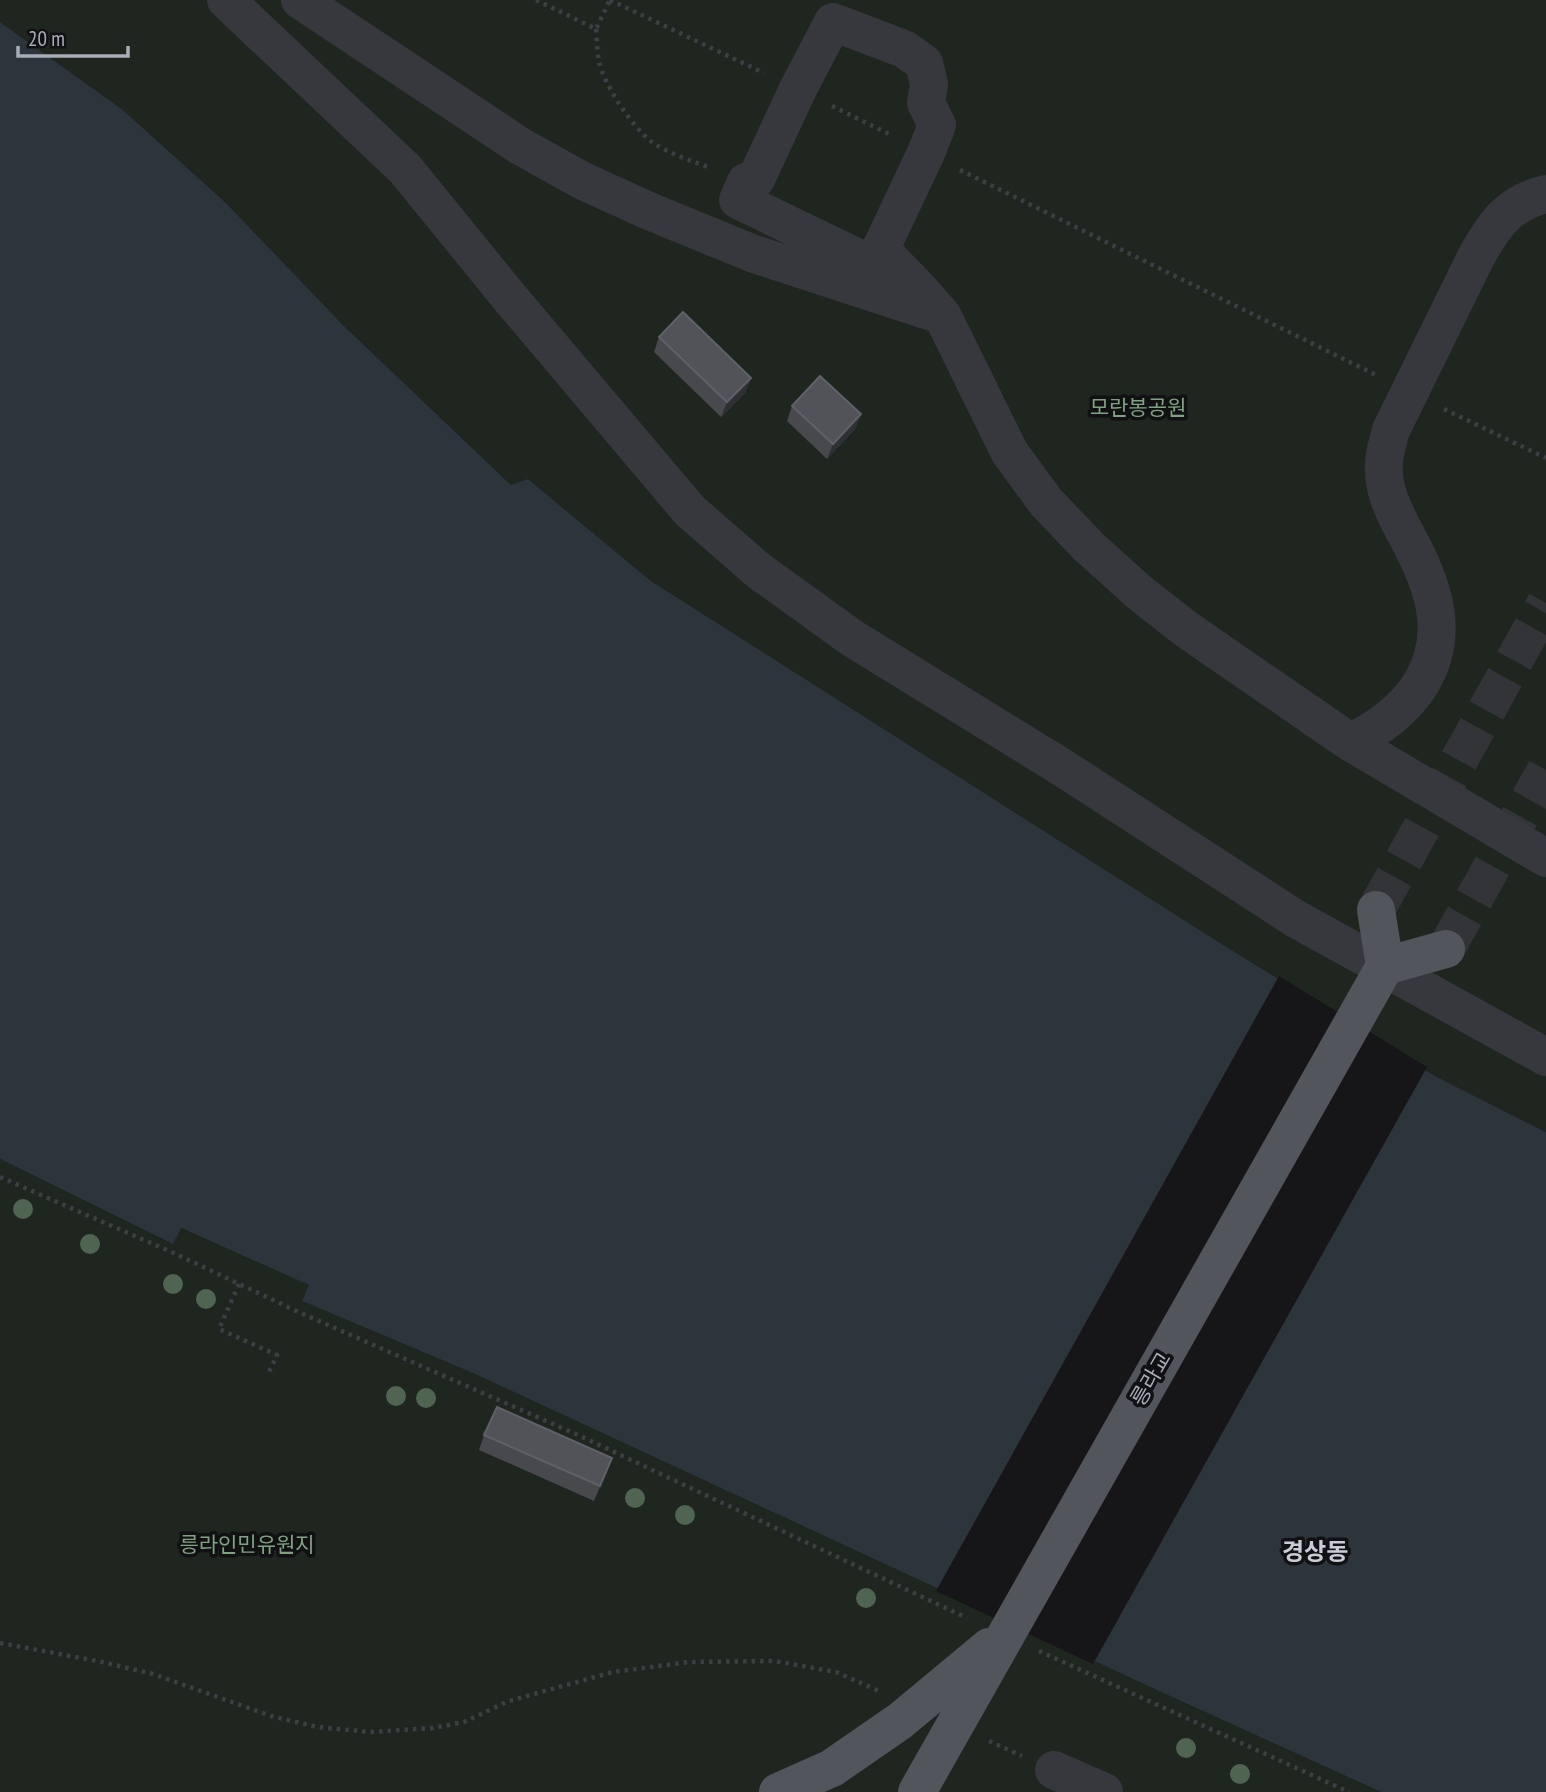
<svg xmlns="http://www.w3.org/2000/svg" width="1546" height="1792" font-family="'PT Sans Narrow','Noto Sans KR',sans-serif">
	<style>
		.green { fill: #1e261f }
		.water { fill: #2c353c }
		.pier { fill: #161618 }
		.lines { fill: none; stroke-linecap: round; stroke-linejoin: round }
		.major-tunnel { stroke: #333438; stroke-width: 38; stroke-dasharray: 38 19; stroke-linecap: butt }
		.path { stroke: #3d3f44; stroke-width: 4.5; stroke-dasharray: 3.5 5; stroke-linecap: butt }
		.minor { stroke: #37383d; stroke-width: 38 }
		.major { stroke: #53555c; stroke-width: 38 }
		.major-bridge { stroke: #53555c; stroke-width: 38 }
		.tree { fill: #506452 }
		.wall { fill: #47494d }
		.shaded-wall { fill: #2f3033 }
		.building { fill: #525359; stroke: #5f6168; stroke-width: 2 }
		.labels { text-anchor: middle; stroke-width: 7; stroke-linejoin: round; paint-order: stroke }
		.park-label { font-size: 21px; fill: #7fa381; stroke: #111113 }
		.street-label { font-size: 21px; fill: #a8adb8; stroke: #111113 }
		.quarter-label { font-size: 24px; font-weight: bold; fill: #c9ccd4; stroke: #111113 }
	</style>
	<rect width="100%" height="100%" fill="#161618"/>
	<path class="green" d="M0 0H1546V1132L1435 1076 1217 941 651 581 528 479 512 486 344 326 225 202 123 110 0 22Z
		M0 1159 173 1244 180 1228 310 1285 302 1301 475 1374 1148 1686 1381 1792H0Z"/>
	<path class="water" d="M0 22 123 110 225 202 344 326 511 485 528 479 651 581 1217 941 1435 1076 1546 1132V1792H1381L1148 1686 475 1374 302 1301 309 1285 181 1228 173 1244 0 1159Z"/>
	<path class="pier" d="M1279 976 1427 1067 1093 1664 936 1591Z"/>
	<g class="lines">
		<path class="major-tunnel" d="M1376 910 1546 603
			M1446 949 1546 770"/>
		<path class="path" d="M536 0 596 29 610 0
			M610 0 764 73
			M596 29C597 40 597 51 599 61 604 85 632 127 652 142 669 154 692 161 711 168
			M832 106 893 136
			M960 170 1376 375
			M1444 409 1546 458
			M0 1177 176 1254 294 1310 578 1435 967 1618
			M239 1284 219 1329 277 1355 267 1376
			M0 1643 102 1662 153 1674 271 1716 317 1727 370 1732 433 1728 464 1722 509 1701 613 1672 689 1662 774 1661 836 1672 879 1691
			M1039 1651 1349 1792
			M989 1741 1022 1756"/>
		<path class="minor" d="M226 0 405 169 510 298 690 511 759 571 852 638 1063 768 1296 919 1546 1057
			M300 0 520 146 583 181 649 211 754 254 941 315
			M833 22 904 49 924 63 929 84 926 103 937 125 926 153 873 265 738 200 746 182 756 179 798 89Z
			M880 249 919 289 942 315 1010 453 1046 502 1089 547 1140 593 1186 629 1315 718 1350 742 1546 858
			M1350 742C1379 729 1402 712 1420 685 1450 637 1435 589 1410 542 1401 525 1391 508 1386 488 1381 466 1385 451 1391 430L1476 257C1494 225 1508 203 1546 194
			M1054 1770 1104 1792"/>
		<path class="major" d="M1376 910 1385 966 1446 949"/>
		<path class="major-bridge" d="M778 1792 832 1768 900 1721 989 1647
			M917 1792 1385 966"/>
	</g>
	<g class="tree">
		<circle cx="23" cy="1209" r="10"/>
		<circle cx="90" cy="1244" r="10"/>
		<circle cx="173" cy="1284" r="10"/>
		<circle cx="206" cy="1299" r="10"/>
		<circle cx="396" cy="1396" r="10"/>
		<circle cx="426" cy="1398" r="10"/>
		<circle cx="635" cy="1498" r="10"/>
		<circle cx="685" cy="1515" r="10"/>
		<circle cx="866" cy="1598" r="10"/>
		<circle cx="1186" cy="1748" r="10"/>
		<circle cx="1240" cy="1774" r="10"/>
	</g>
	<path class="wall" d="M659 337 751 378 745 393 721 417 654 352Z
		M792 406 861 414 855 429 827 459 787 421Z
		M484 1435 612 1458 594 1501 479 1450Z"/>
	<path class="shaded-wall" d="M751 378 745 393 721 417 727 402Z
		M861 414 855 429 827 459 833 444Z"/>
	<path class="building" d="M683 312 751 378 727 402 659 337Z
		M820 376 861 414 833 444 792 406Z
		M497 1407 612 1458 600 1486 484 1435Z"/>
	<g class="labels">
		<g class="park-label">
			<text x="1138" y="415">모란봉공원</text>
			<text x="247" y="1552">릉라인민유원지</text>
		</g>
		<g class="street-label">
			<text transform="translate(1151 1379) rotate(-60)" y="7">릉라교</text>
		</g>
		<g class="quarter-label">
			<text x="1315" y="1560">경상동</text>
		</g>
	</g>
	<path d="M18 46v10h110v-10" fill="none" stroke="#a8adb8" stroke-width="3.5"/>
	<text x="28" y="46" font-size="21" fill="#a8adb8" stroke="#111113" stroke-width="5" paint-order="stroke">20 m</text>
</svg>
